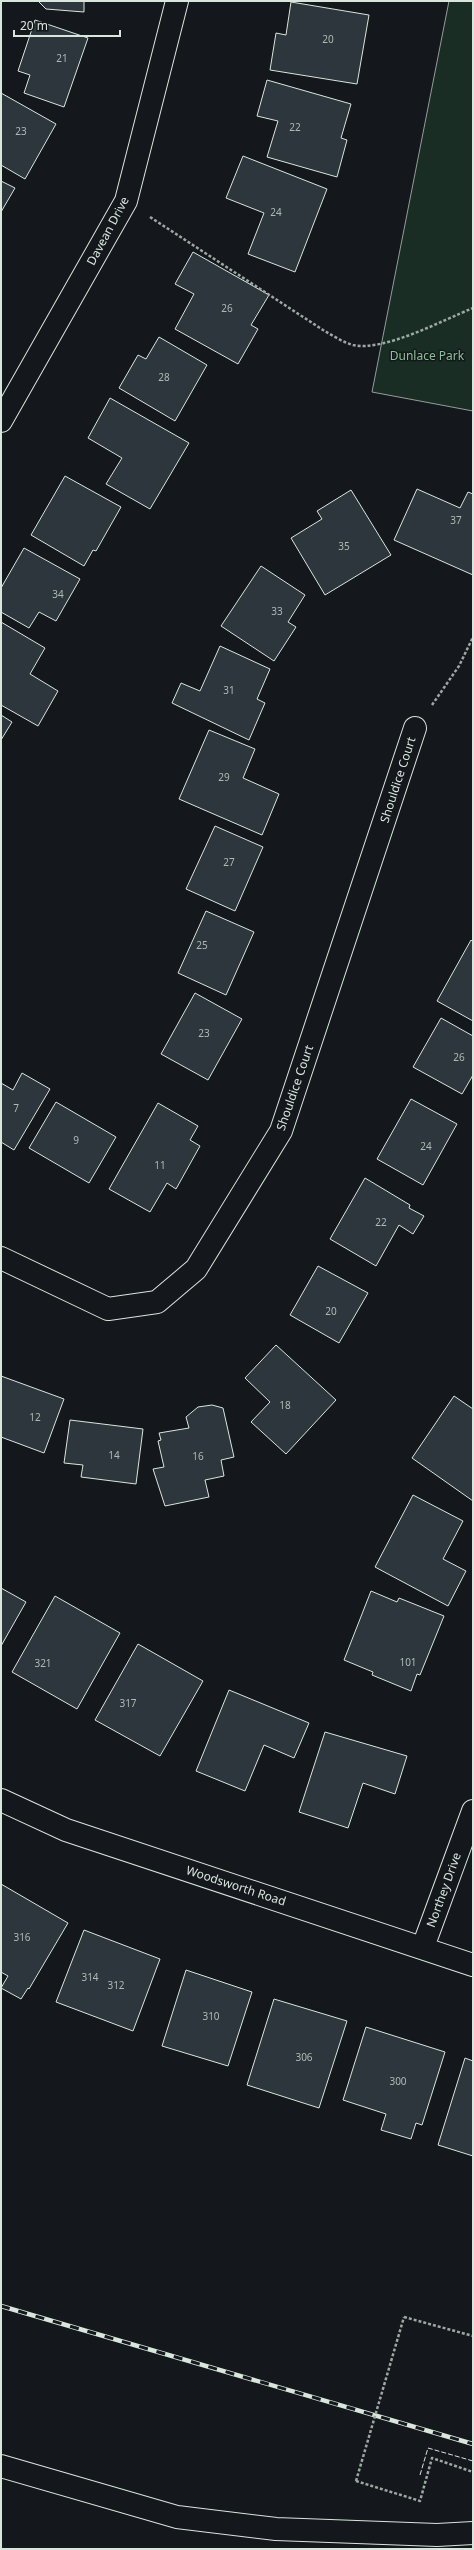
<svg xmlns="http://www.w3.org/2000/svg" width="474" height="2550" font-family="'Noto Sans',sans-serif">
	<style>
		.green { fill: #1a2d24; stroke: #939e99 }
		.building { fill: #2c363c; stroke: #d8e6dc }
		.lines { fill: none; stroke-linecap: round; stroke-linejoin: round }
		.street-casing { stroke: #d8e6dc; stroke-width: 24 }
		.highway-casing { stroke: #d8e6dc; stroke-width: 24 }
		.path { stroke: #9da8a2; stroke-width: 2.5; stroke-dasharray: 3 2; stroke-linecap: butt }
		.street { stroke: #14181c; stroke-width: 22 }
		.highway { stroke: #14181c; stroke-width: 22 }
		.rail-casing { stroke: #d8e6dc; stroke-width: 4.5 }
		.rail { stroke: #14181c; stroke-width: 3; stroke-dasharray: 9; stroke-linecap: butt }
		.path-bridge { stroke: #9da8a2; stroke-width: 2.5; stroke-dasharray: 3 2; stroke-linecap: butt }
		.fence { stroke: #d8e6dc; stroke-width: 1; stroke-dasharray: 5 2; stroke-linecap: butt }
		.labels { text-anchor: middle; stroke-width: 3; stroke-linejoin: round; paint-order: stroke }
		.number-label { font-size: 10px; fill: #adbab4 }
		.street-label { font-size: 12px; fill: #d8e6dc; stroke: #14181c }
		.park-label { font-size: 12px; fill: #8ac095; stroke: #14181c }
	</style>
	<rect width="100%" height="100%" fill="#14181c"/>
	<path class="green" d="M449 1H473V411L372 392Z"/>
	<path class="building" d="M38 1H84V12L46 9Z
		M291 2 369 15 357 84 270 70 276 33 286 35Z
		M35 20 88 38 64 107 24 93 30 75 18 71Z
		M267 80 351 104 341 138 347 140 337 177 267 157 278 121 257 116Z
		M1 93 56 124 25 179 1 165Z
		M243 156 327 189 295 272 248 254 264 213 226 198Z
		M1 181 15 188 1 212Z
		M193 252 269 295 251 325 258 329 238 364 175 329 194 294 175 284Z
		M159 337 207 365 175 421 119 388 138 355 146 359Z
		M110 398 189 443 150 509 106 484 122 458 88 438Z
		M65 476 121 507 96 551 93 550 84 566 31 535Z
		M417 489 460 508 468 492 473 494V575L394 540Z
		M351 490 391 555 325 595 291 538 322 519 317 511Z
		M24 548 80 579 56 621 39 612 29 628 1 612V588Z
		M261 566 305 595 288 622 296 627 274 661 221 626Z
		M1 622 45 648 30 674 58 691 38 726 1 705Z
		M220 646 270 669 257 699 265 703 249 740 172 703 181 683 200 691Z
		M1 715 12 722 1 740Z
		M209 730 255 749 243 778 279 794 262 835 179 799Z
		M215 826 263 847 235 911 186 889Z
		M206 911 254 932 226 995 178 973Z
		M471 940 473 942V1021L437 1001Z
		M195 993 242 1019 208 1080 161 1054Z
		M441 1018 473 1036V1075L462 1094 413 1067Z
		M22 1073 50 1089 14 1150 1 1142V1083L13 1090Z
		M411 1099 457 1124 423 1185 377 1159Z
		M56 1102 116 1137 89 1183 29 1148Z
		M158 1103 198 1126 190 1140 200 1146 176 1189 167 1183 150 1212 109 1189Z
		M365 1178 410 1205 409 1208 424 1216 413 1234 399 1225 376 1266 330 1239Z
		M318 1266 368 1293 339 1343 290 1315Z
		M276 1345 336 1400 286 1454 251 1422 270 1402 245 1378Z
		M1 1376 64 1399 44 1453 1 1437Z
		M454 1396 473 1409V1501L412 1458Z
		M212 1405 223 1408 234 1457 221 1460 224 1476 205 1480 209 1497 165 1506 153 1469 164 1467 158 1441 161 1440 159 1433 189 1428 186 1417 198 1407Z
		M70 1420 143 1429 136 1484 81 1477 83 1465 64 1463Z
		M413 1495 463 1521 443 1559 466 1571 448 1606 375 1567Z
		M1 1588 26 1602 1 1646Z
		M371 1591 397 1602 399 1598 444 1616 420 1675 417 1674 411 1691 372 1675 373 1672 344 1660Z
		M55 1596 120 1633 77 1709 12 1672Z
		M138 1644 203 1681 160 1756 95 1720Z
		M229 1690 309 1723 294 1758 264 1745 245 1791 196 1771Z
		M325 1732 407 1756 395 1794 363 1783 348 1828 299 1812Z
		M1 1884 68 1923 29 1989 28 1988 21 1999 1 1988 8 1976 1 1972Z
		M84 1930 160 1959 133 2031 56 2002Z
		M186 1970 252 1992 228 2066 162 2046Z
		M274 1999 347 2021 319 2108 247 2085Z
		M366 2027 445 2052 422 2125 416 2123 411 2139 381 2130 386 2114 343 2100Z
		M465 2058 473 2061V2156L438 2145Z"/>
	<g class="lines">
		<g class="street-casing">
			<path id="street" d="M1 421 126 201 177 1
				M1 1258 108 1309 157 1302 196 1269 281 1131 415 728
				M1 1800 66 1830 473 1965
				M423 1947 473 1811"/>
		</g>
		<g class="highway-casing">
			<path id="highway" d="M1 2466 177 2517 276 2529 437 2535 473 2533"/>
		</g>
		<path class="path" d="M150 217 323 330C332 335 342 342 353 345 384 352 443 320 473 308
			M432 705 459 666 473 637
			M404 2317 473 2336
			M356 2481 420 2501 432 2458 473 2472"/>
		<use href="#street" class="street"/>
		<use href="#highway" class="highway"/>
		<g class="rail-casing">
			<path id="rail" d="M1 2306 473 2444"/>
		</g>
		<use href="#rail" class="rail"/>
		<path class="path-bridge" d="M356 2481 404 2317"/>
		<path class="fence" d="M420 2475 428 2448 473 2461"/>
	</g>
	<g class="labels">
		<g class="number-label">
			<text x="328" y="43">20</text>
			<text x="62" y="62">21</text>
			<text x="295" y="131">22</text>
			<text x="21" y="135">23</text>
			<text x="276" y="216">24</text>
			<text x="227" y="312">26</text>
			<text x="164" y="381">28</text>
			<text x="456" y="524">37</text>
			<text x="344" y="550">35</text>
			<text x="58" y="598">34</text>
			<text x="277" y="615">33</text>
			<text x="229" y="694">31</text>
			<text x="224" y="781">29</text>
			<text x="229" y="866">27</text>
			<text x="202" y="949">25</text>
			<text x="204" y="1037">23</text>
			<text x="459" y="1061">26</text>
			<text x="16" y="1112">7</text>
			<text x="76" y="1144">9</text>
			<text x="426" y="1150">24</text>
			<text x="160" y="1169">11</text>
			<text x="381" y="1226">22</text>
			<text x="331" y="1315">20</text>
			<text x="285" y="1409">18</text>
			<text x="35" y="1421">12</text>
			<text x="114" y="1459">14</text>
			<text x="198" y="1460">16</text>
			<text x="408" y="1666">101</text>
			<text x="43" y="1667">321</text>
			<text x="128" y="1707">317</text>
			<text x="22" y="1941">316</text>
			<text x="90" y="1981">314</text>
			<text x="116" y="1989">312</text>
			<text x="211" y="2020">310</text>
			<text x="304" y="2061">306</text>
			<text x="398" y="2085">300</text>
		</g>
		<g class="street-label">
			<text transform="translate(108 231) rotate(-62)" y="4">Davean Drive</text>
			<text transform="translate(398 780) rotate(-72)" y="4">Shouldice Court</text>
			<text transform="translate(295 1088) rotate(-71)" y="4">Shouldice Court</text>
			<text transform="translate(236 1886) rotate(18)" y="4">Woodsworth Road</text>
			<text transform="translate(444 1890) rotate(-70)" y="4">Northey Drive</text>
		</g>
		<g class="park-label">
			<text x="427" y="360">Dunlace Park</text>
		</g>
	</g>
	<rect width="474" height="2550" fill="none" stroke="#d8e6dc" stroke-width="4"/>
	<path d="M14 30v6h106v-6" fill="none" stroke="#d8e6dc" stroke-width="2"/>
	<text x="20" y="30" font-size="12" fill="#d8e6dc" stroke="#14181c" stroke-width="3" paint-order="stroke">20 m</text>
</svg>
